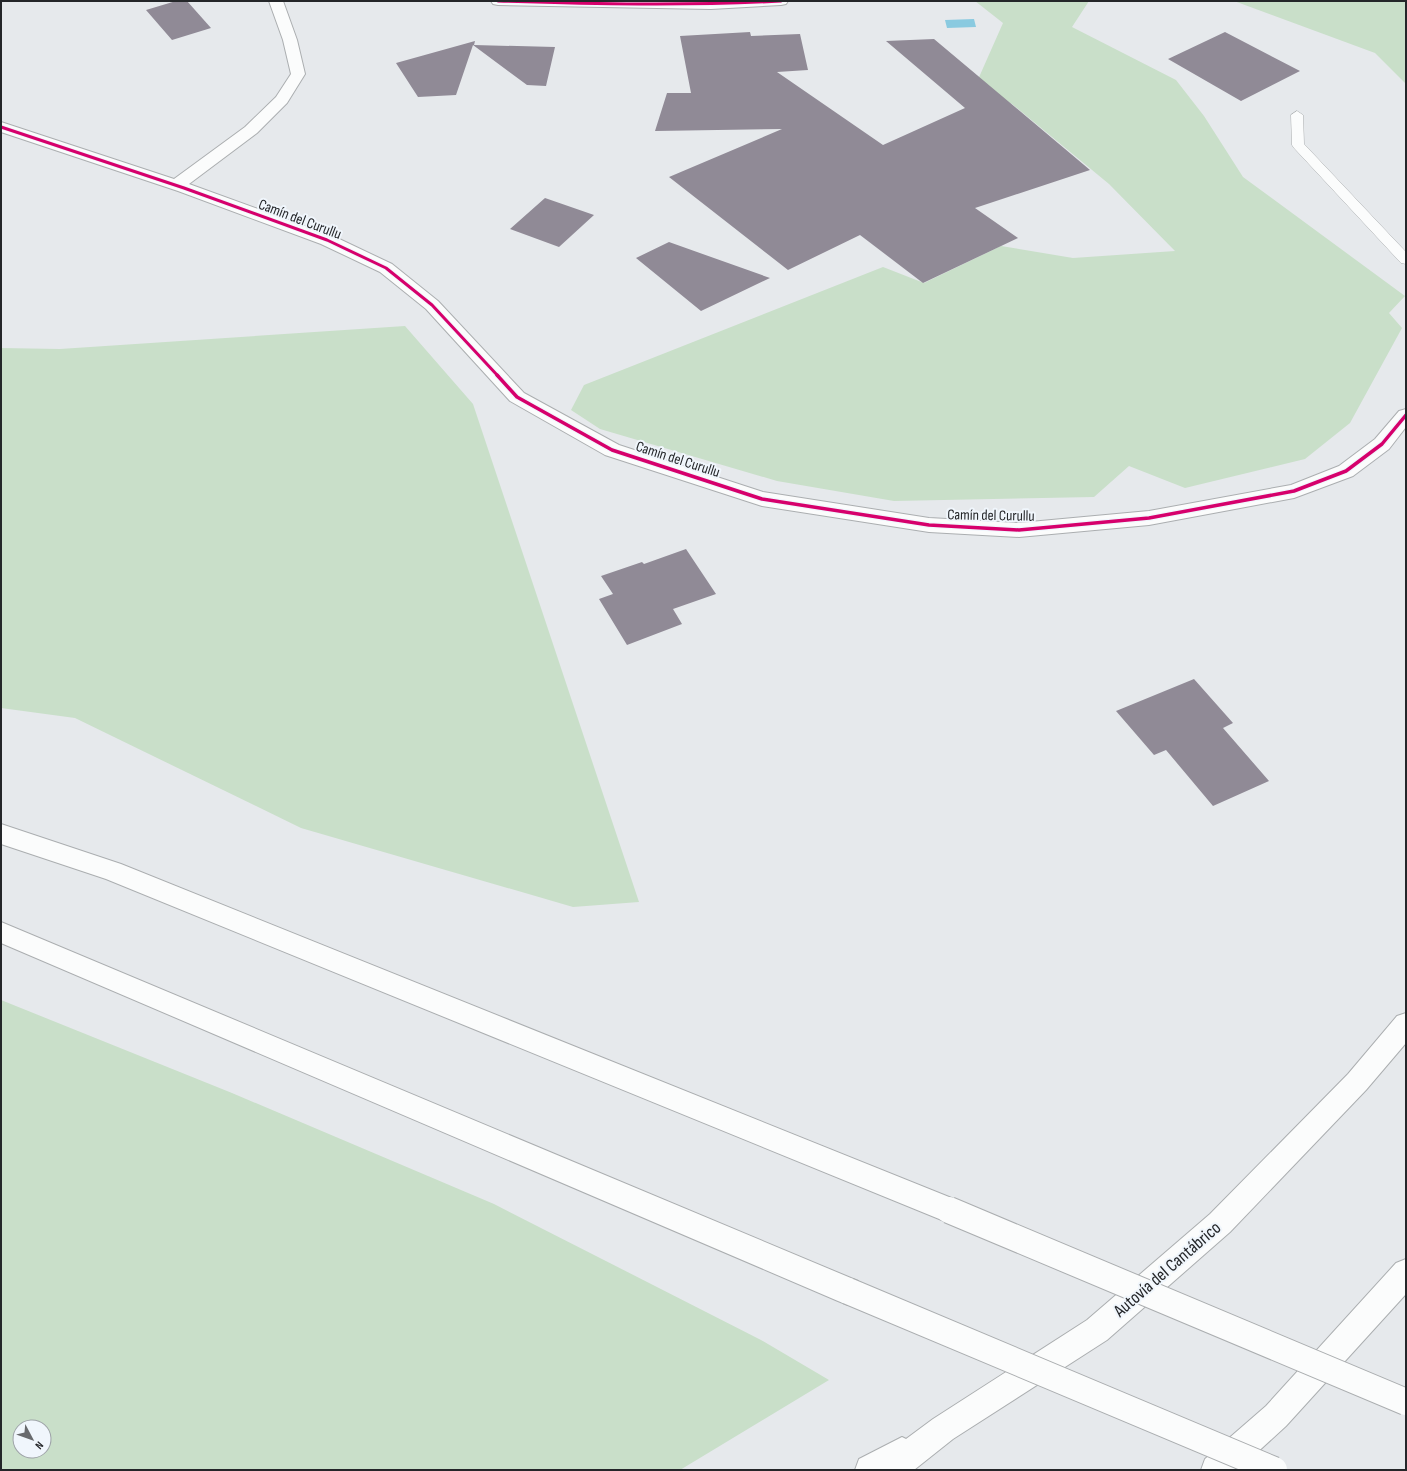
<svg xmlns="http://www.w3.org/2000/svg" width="1407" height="1471" font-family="'Sofia Sans Condensed',sans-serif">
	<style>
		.green { fill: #c9dfc9; fill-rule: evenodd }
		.water { fill: #8acae0 }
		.building { fill: #908a96 }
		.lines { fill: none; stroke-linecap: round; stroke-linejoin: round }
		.lane-casing { stroke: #abaeb0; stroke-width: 1 }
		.street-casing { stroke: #abaeb0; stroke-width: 2 }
		.highway-casing { stroke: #abaeb0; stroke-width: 2 }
		.lane { fill: #fbfcfc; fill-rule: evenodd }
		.street { fill: #fbfcfc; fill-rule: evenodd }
		.highway { fill: #fbfcfc; fill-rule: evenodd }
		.highway-bridge-casing { stroke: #abaeb0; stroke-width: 28; stroke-linecap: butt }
		.highway-bridge { stroke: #fbfcfc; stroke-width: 26 }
		.cycleway-far1-casing { stroke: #f0f6fc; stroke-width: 5 }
		.cycleway-casing { stroke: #f0f6fc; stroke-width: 6 }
		.cycleway-far1 { stroke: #d6006c; stroke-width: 3 }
		.cycleway { stroke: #d6006c; stroke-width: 3.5 }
		.labels { text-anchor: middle; stroke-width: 4; stroke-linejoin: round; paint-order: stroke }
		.street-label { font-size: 15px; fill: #242629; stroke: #f0f6fc }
		.near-street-label { font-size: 18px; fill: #242629; stroke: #f0f6fc }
	</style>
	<rect width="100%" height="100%" fill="#e6e9ec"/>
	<path class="green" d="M975 1H1089L1072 27 1176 80 1204 116 1243 177 1405 296 1389 313 1402 328 1350 423 1305 459 1185 488 1129 466 1094 497 894 501 777 481 600 429 571 410 584 385 883 267 924 283 1001 246 1073 258 1175 251 1109 184 1012 104 976 84 1003 23Z
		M1234 1H1406V84L1375 53Z
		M405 326 473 404 639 902 573 907 301 828 75 718 1 708V348L60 349Z
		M1 1000 232 1093 494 1204 761 1340 829 1380 680 1470H1ZM20 1427H44V1451H20Z"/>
	<path class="water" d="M974 19 976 27 947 28 945 20Z"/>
	<path class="building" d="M176 1H187L211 28 172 40 146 10Z
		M750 32 751 36 800 34 808 70 777 72 883 145 965 108 886 41 934 39 1090 170 975 208 1018 238 923 283 860 235 788 270 669 177 782 129 655 131 667 93H691L680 36Z
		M1225 32 1300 71 1241 101 1168 59Z
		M475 41 474 45 555 47 546 86 527 85 473 45 456 95 418 97 396 63Z
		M545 198 594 215 559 247 510 229Z
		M669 242 770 278 701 311 636 258Z
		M686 549 716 594 673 609 682 624 627 645 599 599 613 594 601 576 642 562 644 564Z
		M1194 679 1233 723 1223 728 1269 781 1213 806 1166 750 1154 755 1116 711Z"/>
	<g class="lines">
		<g class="lane-casing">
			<path id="lane" d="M1297 111 1303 115 1304 144 1406 252V264L1401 263 1294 148 1292 145 1291 115Z"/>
		</g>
		<g class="street-casing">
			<path id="street" d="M269 1H283L297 40 305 74 287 103 257 133 189 184 333 236 392 264 438 301 524 393 619 445 763 492 929 518 1019 523 1149 511 1291 485 1339 466 1375 439 1399 411 1406 409V427L1389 449 1353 476 1294 498 1149 525 1019 537 929 532 762 506 605 455 510 401 426 309 380 272 321 244 178 191 1 132V122L174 179 245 127 276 97 291 74 283 40Z
				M491 1H788L786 4 781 5 711 9 498 5 493 4Z"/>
		</g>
		<g class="highway-casing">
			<path id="highway" d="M1 824 121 864 959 1201 963 1210 959 1219 949 1223 106 879 1 844Z
				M1 922 858 1281 862 1291 858 1301 848 1305 838 1301 1 943Z
				M1406 1013V1043L1366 1090 1230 1232 1107 1340 953 1439 914 1470H855L859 1459 902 1437 906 1439 933 1419 1087 1320 1210 1214 1348 1074 1397 1016Z
				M1406 1259V1294L1286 1426 1238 1470H1201L1205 1459 1266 1406 1396 1263Z"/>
		</g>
		<use href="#lane" class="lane"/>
		<use href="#street" class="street"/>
		<use href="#highway" class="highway"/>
		<g class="highway-bridge-casing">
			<path id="highway-bridge" d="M949 1210 1406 1402
				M848 1291 1274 1470"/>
		</g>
		<use href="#highway-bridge" class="highway-bridge"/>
		<g class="cycleway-far1-casing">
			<path id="cycleway-far1" d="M498 1C593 4 686 6 781 1
				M1 127 184 188 327 240 386 268 432 305 498 376"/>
		</g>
		<g class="cycleway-casing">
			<path id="cycleway" d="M497 375 517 397 612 450 762 499 929 525 1019 530 1149 518 1294 491 1346 471 1382 444 1406 415"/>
		</g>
		<use href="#cycleway-far1" class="cycleway-far1"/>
		<use href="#cycleway" class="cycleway"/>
	</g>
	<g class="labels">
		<g class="street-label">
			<text transform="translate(300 219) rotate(21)" y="5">Camín del Curullu</text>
			<text transform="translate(678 459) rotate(18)" y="5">Camín del Curullu</text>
			<text transform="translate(991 515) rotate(1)" y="5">Camín del Curullu</text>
		</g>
		<g class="near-street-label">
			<text transform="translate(1167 1269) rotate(-41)" y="6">Autovía del Cantábrico</text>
		</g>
	</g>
	<rect width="1407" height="1471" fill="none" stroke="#242629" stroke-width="4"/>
	<g transform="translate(32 1439) rotate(131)"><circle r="19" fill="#f0f6fc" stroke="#9ea3a8"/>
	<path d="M0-3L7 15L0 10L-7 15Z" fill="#686a6d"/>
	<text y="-6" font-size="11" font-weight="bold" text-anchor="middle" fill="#242629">N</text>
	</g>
</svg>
